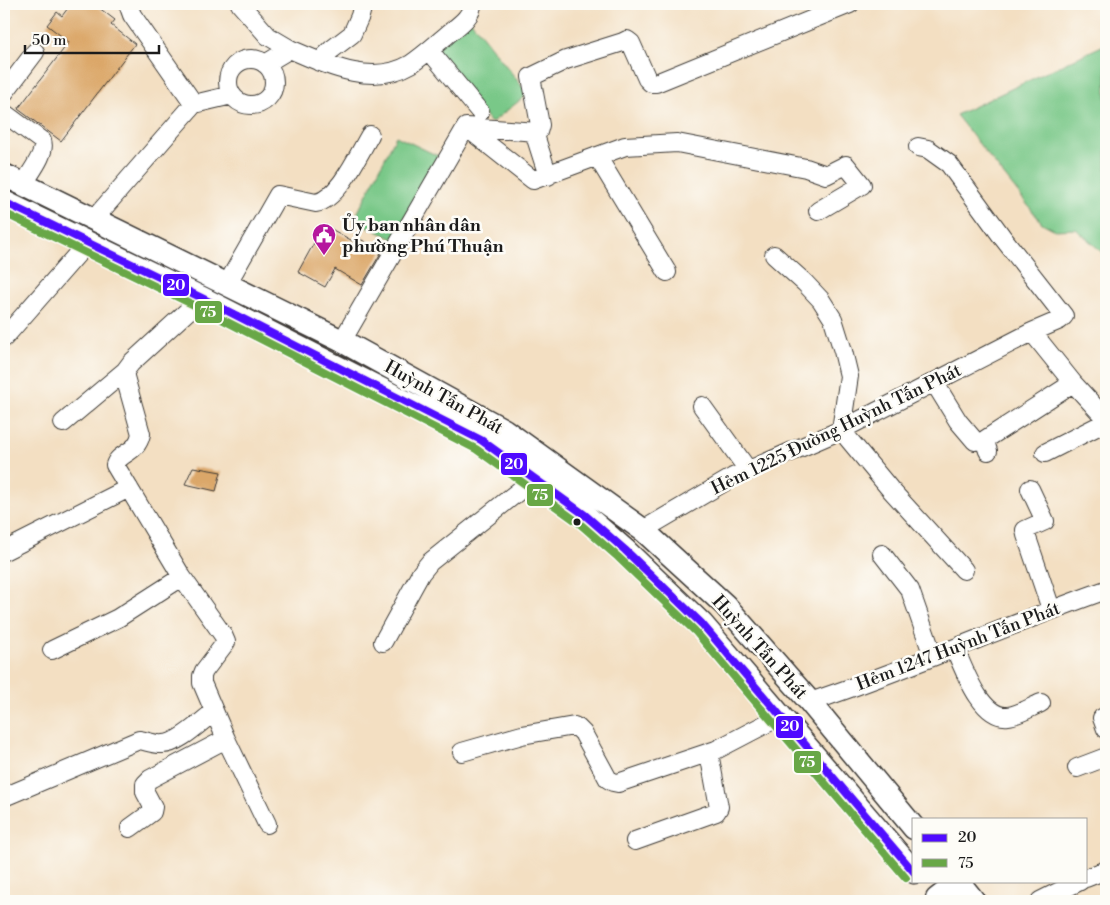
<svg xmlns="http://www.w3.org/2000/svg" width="1110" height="905" font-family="'Libre Bodoni',serif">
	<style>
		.green { fill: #79c888; stroke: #4a7252 }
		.building { fill: #dba769 }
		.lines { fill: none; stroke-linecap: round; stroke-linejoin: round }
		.minor-casing { stroke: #3c3935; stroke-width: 20 }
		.major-casing { stroke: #3c3935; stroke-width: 25 }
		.minor { stroke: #fff; stroke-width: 18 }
		.major { stroke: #fff; stroke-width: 22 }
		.bus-1-casing { stroke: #fdfcf7; stroke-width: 11 }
		.bus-2-casing { stroke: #fdfcf7; stroke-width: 11 }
		.bus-1 { stroke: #4f0aff; stroke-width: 8 }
		.bus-2 { stroke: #68a746; stroke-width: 8 }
		.bus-dot { fill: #1c1c1c; stroke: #fdfcf7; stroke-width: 2 }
		.labels { text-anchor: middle; stroke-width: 5; stroke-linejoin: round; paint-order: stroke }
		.poi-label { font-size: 18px; font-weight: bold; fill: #1c1c1c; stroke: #fdfcf7; text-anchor: start }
		.street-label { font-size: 18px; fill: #1c1c1c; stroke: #fdfcf7 }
		.line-badge { stroke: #fdfcf7; stroke-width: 2 }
		.badge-label { font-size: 14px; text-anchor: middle; font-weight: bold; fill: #fff }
	</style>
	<rect width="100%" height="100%" fill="#fdfcf7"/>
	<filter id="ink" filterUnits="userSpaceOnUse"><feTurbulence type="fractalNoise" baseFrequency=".02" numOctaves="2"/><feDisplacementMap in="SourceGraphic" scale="10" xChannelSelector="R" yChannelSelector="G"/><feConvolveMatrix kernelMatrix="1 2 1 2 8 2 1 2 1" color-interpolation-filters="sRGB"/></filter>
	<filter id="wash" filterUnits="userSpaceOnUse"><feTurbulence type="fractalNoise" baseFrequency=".0096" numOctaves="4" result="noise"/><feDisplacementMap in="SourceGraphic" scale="20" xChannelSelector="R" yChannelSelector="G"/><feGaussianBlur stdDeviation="1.12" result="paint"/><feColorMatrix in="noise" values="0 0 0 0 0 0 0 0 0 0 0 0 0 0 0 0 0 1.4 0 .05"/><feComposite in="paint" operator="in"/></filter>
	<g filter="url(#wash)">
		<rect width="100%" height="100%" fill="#f3dfc2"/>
		<path class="green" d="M471 21 528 94 491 123 434 49Z
			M1106 44V254H1104L1076 229 1055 230 1042 223 956 115Z
			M396 136 438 156 395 240 354 220Z"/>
		<g id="blocks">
			<path class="building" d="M71 4H94L115 20 111 25 135 44 61 141 18 109 69 42 47 25 57 12 62 16Z
				M324 225 358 244 360 239 382 251 362 285 335 269 325 287 298 272Z
				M193 467 221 472 216 491 185 484Z"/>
		</g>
	</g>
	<g filter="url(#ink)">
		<use href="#blocks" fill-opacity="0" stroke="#3c3935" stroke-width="1"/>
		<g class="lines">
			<g class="minor-casing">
				<path id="minor" d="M128 4 132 15 194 104
					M240 4 268 36 290 49 265 64
					M290 49C327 65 372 87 411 64 423 56 435 45 447 35 456 27 472 18 472 4
					M429 50 480 112
					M228 82a23 23 0 1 1 46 0a23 23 0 1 1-46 0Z
					M319 62 331 50 352 34 360 16 363 4
					M4 93 35 52
					M4 113 42 141C47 153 29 174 23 185
					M466 127 538 132 540 125 531 77 566 60 623 42 627 40 631 43 647 79 651 83H656L850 4
					M534 132 548 176
					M597 156 667 272
					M94 219 194 104 232 95
					M774 255 805 283 821 300 833 319 843 351 849 376 841 430 890 489 964 570
					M227 284 278 195 316 203C339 199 359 153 370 135
					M202 298 131 363 125 371V377L141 434C137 454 119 452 115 465L182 577 223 635 226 642 204 671 202 676V683L226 739 267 824
					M1032 332 1073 383 1106 419
					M4 338 88 242
					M342 341 466 127 533 180 625 146 677 143 806 168 826 175 846 165 862 185 818 211
					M934 382 958 421 975 441
					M702 406 748 470
					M63 423 125 371
					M988 451 986 445V439L1073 383
					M1045 453 1106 422
					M1030 489 1045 521 1025 530 1026 535 1051 609
					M643 530 733 477 841 430 1032 332 1060 320 1064 316 1003 238 949 164 928 149 918 147
					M4 551 129 488
					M882 554 910 590 933 656
					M383 642 421 573 430 562 534 479
					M955 649C964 669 981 719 1008 716 1019 715 1031 707 1041 703
					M52 650 118 618 182 577
					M810 702C910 669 1007 625 1106 590
					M1102 718 1106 729
					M462 752 522 735 574 726 578 728 583 733 608 779 613 782 618 783 716 750 781 716
					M1077 768 1106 757
					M4 797 139 740C147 741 155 745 163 744 179 744 201 721 214 712
					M130 828 152 812 153 807 145 792V784L150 779 226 739
					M635 841 716 812 719 807 709 753
					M1086 878 1106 870
					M1040 901 1080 881"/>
			</g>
			<g class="major-casing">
				<path id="major" d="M4 175 342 341 504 430 643 530 725 605 810 702 914 828
					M4 202 202 298 481 440 585 515 625 550 702 624 914 872
					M958 881 974 901
					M937 899 959 882"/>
			</g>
			<use href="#minor" class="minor"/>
			<use href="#major" class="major"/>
			<g class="bus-1-casing">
				<path id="bus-1" d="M4 202 202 298 481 440 585 515 625 550 702 624 914 872"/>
			</g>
			<g class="bus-2-casing">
				<path id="bus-2" d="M4 213 198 307 476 449 579 523 618 557 695 631 906 878"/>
			</g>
			<use href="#bus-1" class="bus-1"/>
			<use href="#bus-2" class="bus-2"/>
		</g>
	</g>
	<defs>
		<g id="civic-pin" transform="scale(1.25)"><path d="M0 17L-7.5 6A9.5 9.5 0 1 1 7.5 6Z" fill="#b5179e" stroke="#fdfcf7"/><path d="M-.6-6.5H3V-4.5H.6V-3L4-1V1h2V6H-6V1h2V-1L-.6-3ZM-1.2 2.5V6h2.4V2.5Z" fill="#fff"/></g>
	</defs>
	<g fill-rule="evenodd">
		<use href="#civic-pin" x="324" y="235"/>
	</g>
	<circle class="bus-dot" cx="577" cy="522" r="4.5"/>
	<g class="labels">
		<g class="poi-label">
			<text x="342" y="231">Ủy ban nhân dân<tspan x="342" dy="21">phường Phú Thuận</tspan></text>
		</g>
		<g class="street-label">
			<text transform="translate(444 397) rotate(29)" y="6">Huỳnh Tấn Phát</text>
			<text transform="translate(836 429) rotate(-26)" y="6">Hẻm 1225 Đường Huỳnh Tấn Phát</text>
			<text transform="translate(958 646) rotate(-21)" y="6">Hẻm 1247 Huỳnh Tấn Phát</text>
			<text transform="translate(760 647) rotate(48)" y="6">Huỳnh Tấn Phát</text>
		</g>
	</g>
	<g class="line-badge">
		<rect x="162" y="273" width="28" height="24" rx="5" fill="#4f0aff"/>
		<rect x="194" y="300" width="29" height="24" rx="5" fill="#68a746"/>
		<rect x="500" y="452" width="28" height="24" rx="5" fill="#4f0aff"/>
		<rect x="526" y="483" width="28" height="24" rx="5" fill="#68a746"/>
		<rect x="775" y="715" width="29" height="24" rx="5" fill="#4f0aff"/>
		<rect x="793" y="750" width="29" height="24" rx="5" fill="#68a746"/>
	</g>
	<g class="badge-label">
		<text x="176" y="290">20</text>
		<text x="208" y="317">75</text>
		<text x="514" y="469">20</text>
		<text x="540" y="500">75</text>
		<text x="790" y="731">20</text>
		<text x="807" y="767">75</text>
	</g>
	<rect width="1110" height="905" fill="none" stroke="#fdfcf7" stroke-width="20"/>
	<rect x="912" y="818" width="175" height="65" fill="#fdfcf7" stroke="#a3a29f"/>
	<rect x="922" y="834" width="25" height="8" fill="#4f0aff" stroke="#a3a29f"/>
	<text x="958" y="842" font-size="15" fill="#1c1c1c">20</text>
	<rect x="922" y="859" width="25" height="8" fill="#68a746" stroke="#a3a29f"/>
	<text x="958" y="868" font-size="15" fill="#1c1c1c">75</text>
	<path d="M25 45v8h134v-8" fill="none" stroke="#1c1c1c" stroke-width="2.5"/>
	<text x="32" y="45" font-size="15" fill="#1c1c1c" stroke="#fdfcf7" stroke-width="4" paint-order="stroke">50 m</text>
</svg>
